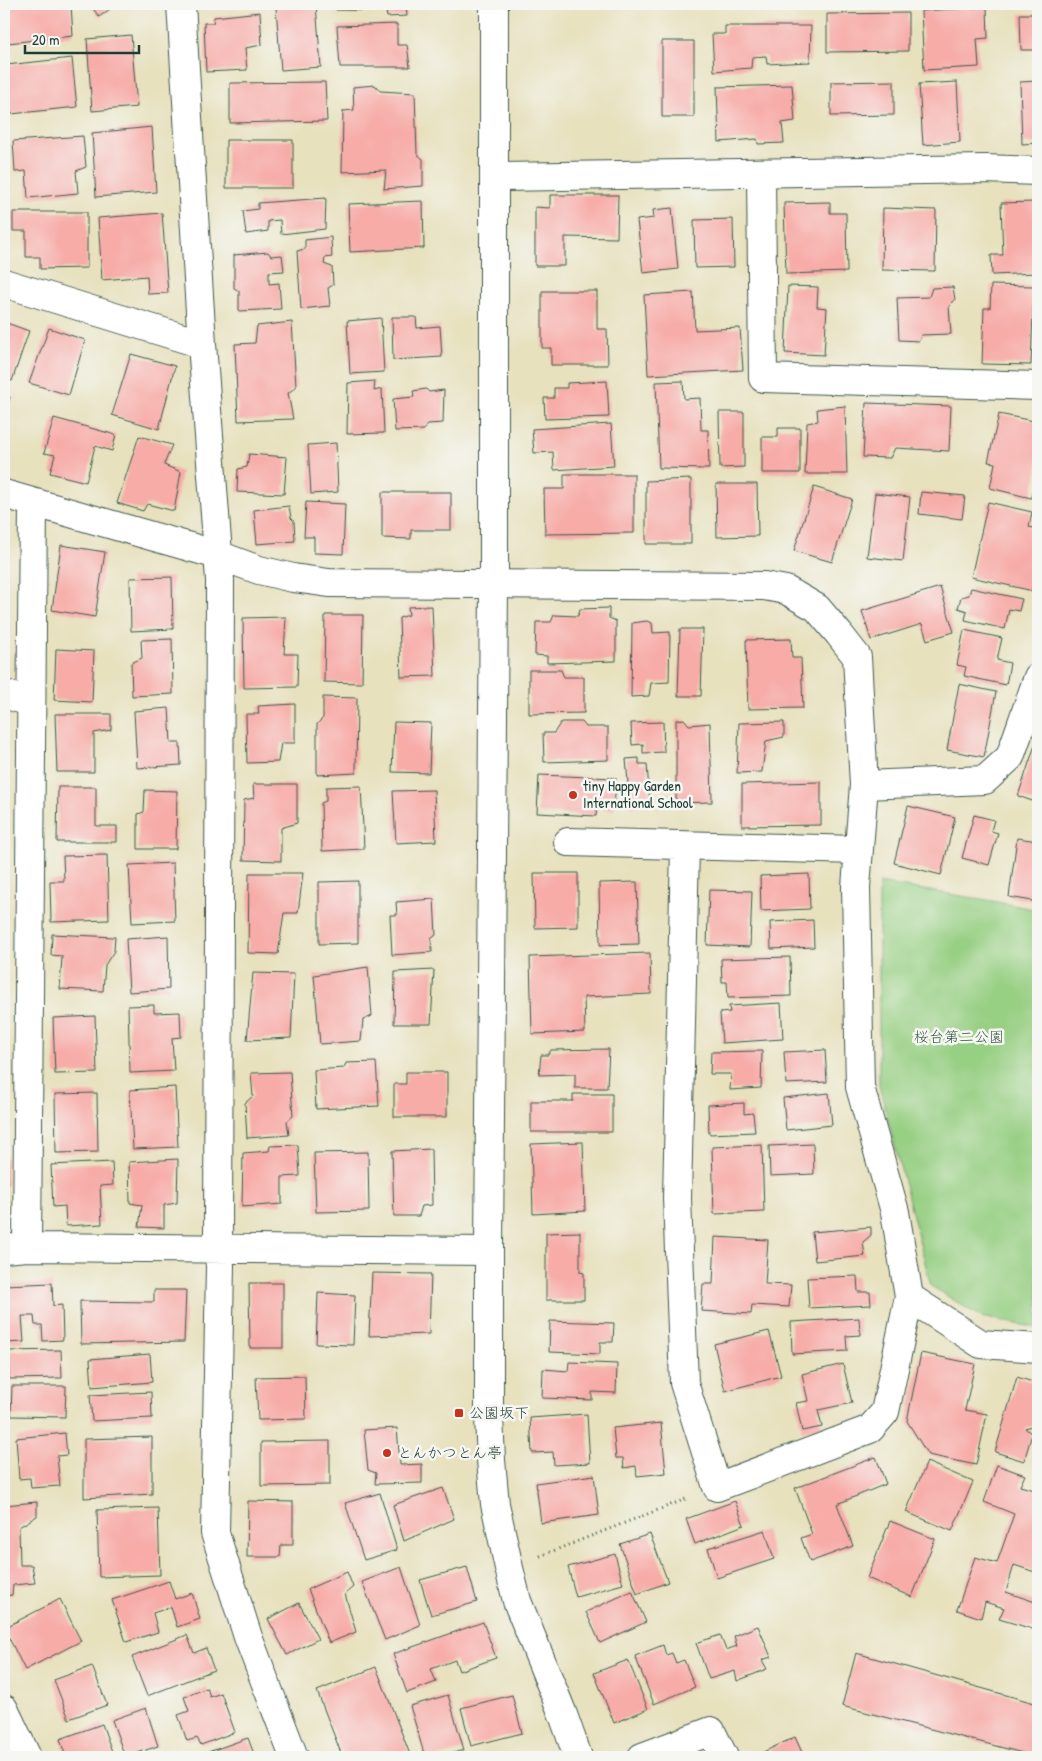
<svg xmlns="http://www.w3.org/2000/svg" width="1042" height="1761" font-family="'Patrick Hand','Klee One',sans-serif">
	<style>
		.green { fill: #97cf83; stroke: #5b865c }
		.building { fill: #f7aca8 }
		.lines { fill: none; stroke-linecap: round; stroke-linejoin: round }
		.street-casing { stroke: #3d5649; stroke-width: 30 }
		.secondary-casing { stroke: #3d5649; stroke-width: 30 }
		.path { stroke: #3d5649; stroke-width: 3; stroke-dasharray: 1 4; stroke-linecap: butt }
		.street { stroke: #fff; stroke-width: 28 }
		.secondary { stroke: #fff; stroke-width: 28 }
		.poi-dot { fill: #c8321e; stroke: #f6f6f2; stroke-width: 2 }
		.labels { text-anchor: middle; stroke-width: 5; stroke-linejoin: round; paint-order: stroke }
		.poi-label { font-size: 15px; fill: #1f3d34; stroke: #f6f6f2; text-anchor: start }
		.park-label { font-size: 15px; fill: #375a44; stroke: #f6f6f2 }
	</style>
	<rect width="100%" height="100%" fill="#f6f6f2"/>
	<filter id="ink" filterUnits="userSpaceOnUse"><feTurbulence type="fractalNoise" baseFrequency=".02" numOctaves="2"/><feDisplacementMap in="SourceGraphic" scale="10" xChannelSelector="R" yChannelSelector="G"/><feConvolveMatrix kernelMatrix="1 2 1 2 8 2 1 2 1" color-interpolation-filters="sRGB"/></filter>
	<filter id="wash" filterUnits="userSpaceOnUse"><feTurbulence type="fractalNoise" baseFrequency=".0096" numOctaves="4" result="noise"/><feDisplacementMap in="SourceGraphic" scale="20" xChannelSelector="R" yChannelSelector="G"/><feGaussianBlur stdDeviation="1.12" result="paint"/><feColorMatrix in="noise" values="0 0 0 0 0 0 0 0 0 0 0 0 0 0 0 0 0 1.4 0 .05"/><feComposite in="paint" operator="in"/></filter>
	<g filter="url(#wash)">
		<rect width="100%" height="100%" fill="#e7e1be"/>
		<path class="green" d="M879 883 987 900 1038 910V1328L981 1317 931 1286 879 1085Z"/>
		<g id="blocks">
			<path class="building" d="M4 4H71L73 36 8 43Z
				M90 4H117L99 17Z
				M336 4H406L407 16 387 17 386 11 336 10Z
				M316 5 321 67 281 70 276 8Z
				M987 7 988 38 977 39 979 67 924 70 921 11Z
				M260 12 262 45 245 48 247 70 206 72 204 23H213L214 17Z
				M908 13V51L827 52V14Z
				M1020 14H1038V72H1036V50H1021Z
				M397 24V45H407L410 67H340L337 26Z
				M725 26H811L810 62 767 64 766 56 752 57 751 68 714 71 712 34H725Z
				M131 35 137 107 92 111 87 39Z
				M662 41H694V117H662Z
				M72 58 77 107 11 114 6 65Z
				M894 81V115L831 116V82Z
				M1038 81V143L1022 144 1020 82Z
				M325 82 327 121 230 123V83Z
				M957 82 960 142 923 145 919 84Z
				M375 85 380 91 415 93 417 154 423 159V186L384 189 386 170 342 172 343 111 354 110 353 87Z
				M792 85 795 121 782 123 784 143 758 144 757 139 719 142 717 87Z
				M152 127 156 192 96 197 92 133Z
				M83 136 86 167 76 171 78 193 28 198 26 171 15 172 13 141Z
				M226 140H293V188H226Z
				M550 195H618L617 238 565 237V266H535V207L550 208Z
				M1036 196 1038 197 1037 273 992 275 991 255H1003L1001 203 1034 202Z
				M326 198 325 229 281 234 280 220 268 221V231L246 234 243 211 258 209V203Z
				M423 201 424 248 350 252 348 204Z
				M830 202V213H846L847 272 786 274 784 203Z
				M672 208 678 269 643 273 637 220 654 218 653 210Z
				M883 208 936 210 935 271 882 270Z
				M13 212H87V268L40 269V257H26V231H13Z
				M162 213 168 293 148 294 147 276 102 280 98 218Z
				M733 219 734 267 695 268 694 220Z
				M331 237 332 257 325 258 324 264 332 267 333 285 328 288 330 306 301 309 297 251 305 249V240Z
				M268 252 271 256 282 255 284 271 269 272V284L279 283 281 309 239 311V291L234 288V255Z
				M991 285 1034 286 1031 365 982 364 984 308H990Z
				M788 286 818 287 817 307 827 308 824 355 785 353Z
				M953 287 955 300 949 306 951 334 921 335 919 341 899 340 897 298 929 297 932 288Z
				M542 291H597V329H607L608 365H551V348H542Z
				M693 292 695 330 740 328 743 370 648 375 644 295Z
				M392 317H416L417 328 440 326 442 357 393 360Z
				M381 318 384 372 350 374 347 321Z
				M4 322 29 331 12 381 4 378Z
				M292 322 296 387 288 393 293 419 238 421 235 344 255 343 257 326Z
				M49 328 85 340 69 395 29 383Z
				M131 354 175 366 159 429 112 415Z
				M375 381 374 391 382 389 384 433 347 434 348 383Z
				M607 381 609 417 545 419 544 398H554V388H567V383Z
				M683 381 684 399 700 398 701 430H708L709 469 659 468 656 382Z
				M426 389 429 392 444 390 443 423 427 424 424 430 395 431 393 399 414 397 413 391Z
				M4 396 10 397 4 416Z
				M866 403 951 406 949 451 895 448 890 458 863 457Z
				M845 406 847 474H805L807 423 818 421 817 409Z
				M719 412H744V467L720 468Z
				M999 414 1038 422 1037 435H1038V468L1031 498 990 488 995 463 988 462Z
				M54 418 116 435 112 451 95 446 86 482 50 473 55 455 44 453Z
				M611 424 614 466 554 470 553 452 534 453 532 429Z
				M778 428H800V473H762V437H778Z
				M139 436 172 445 164 465 181 472 174 511 147 504 143 511 117 503Z
				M336 443 338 492 311 494 308 445Z
				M249 454 287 457 284 494 237 492 238 469 247 467Z
				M564 474H634V533L545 534 544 489H564Z
				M691 479V544H646V481Z
				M716 484H757L758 536 717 537Z
				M814 487 852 499 832 562 794 551Z
				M382 492H451V530H411V539L382 538Z
				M921 492 965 496 962 519 919 514Z
				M875 493 910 497 903 561 867 557Z
				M306 502 345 504 343 554 314 553V537H304Z
				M988 502 1032 512 1029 527 1038 529V568L1033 591 971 577Z
				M289 506 291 518 294 521 295 541 257 544 254 510Z
				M61 545 105 552 95 617 52 610Z
				M172 577 173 629 131 631 130 578Z
				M940 587 954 632 927 640 922 624 871 640 862 611Z
				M971 588 1022 599 1019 611 1009 609 1005 629 965 620 967 611 958 608 961 597 969 595Z
				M432 606 435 676 401 677 399 618 409 615 408 607Z
				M609 608V618L616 621V661L547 663V656L535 655 536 622H551L554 615 578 616 580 609Z
				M325 615H363L362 683 324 682Z
				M286 617 284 654H298L297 687 244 688 243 618Z
				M647 621 652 623 653 633 670 632 669 682 651 683 649 696 631 697 632 623Z
				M680 629H703L701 696H678Z
				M964 630 1002 638 997 660 1010 663 1006 685 964 676 966 667 957 665Z
				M172 639 173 694 132 696 131 663 142 658 141 640Z
				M791 639 792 658H801L803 708 748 709 746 640Z
				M56 649 94 651 92 702 54 700Z
				M529 670H561L564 677H584V713L529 714Z
				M959 684 996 692 984 757 947 750Z
				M323 697 357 698 356 773 317 775V724L323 718Z
				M295 704V743H281L278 762 247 763 246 714H259L258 706Z
				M169 708 171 743H180L181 765 137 768 134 711Z
				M55 714H111V730L94 733V772H57Z
				M684 719 689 725 710 723 712 802 676 803V720Z
				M394 722 431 723 429 773 392 772Z
				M561 722H582L586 727H608V760L544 762 543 733H554Z
				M663 722 664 752 643 753V744L632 745 631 723Z
				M784 722V737L766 741 762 772 737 773 739 723Z
				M1035 745 1038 746V803L1018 796Z
				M639 758V764H647L650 805 630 807 626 759Z
				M539 775 616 778 614 810 597 808 596 816 537 813Z
				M821 782V825L742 826V784Z
				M253 784H297V823L281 828V861L243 860 244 800 254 798Z
				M361 786 364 849 322 851 321 803 326 801V787Z
				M58 787H96V826H117V842H57Z
				M145 790 177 791 176 849H138V814L144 812Z
				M434 790 436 841 396 843 393 791Z
				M908 806 955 817 941 875 894 863Z
				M974 815 994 820 991 831 998 833 989 865 962 858Z
				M1017 838 1038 841V902L1009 897Z
				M107 855 109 920 51 922 50 881H64L63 856Z
				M173 863 175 921 132 923 129 865Z
				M249 873H303L298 913H284L278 954 248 953Z
				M534 873H578V927L535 928Z
				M809 874 810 909 761 911 760 876Z
				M358 881V943L319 944V882Z
				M637 882 639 944 600 945 599 883Z
				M709 890 752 891 750 947 707 945Z
				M434 899 436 935 431 939 432 952 392 955 390 915H397L396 902Z
				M813 920 814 947 771 949 770 922Z
				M52 934 115 937 114 951 105 965 103 991 60 989 62 956 51 955Z
				M168 936 169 989 129 992 126 939Z
				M650 953 651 994 584 997 585 1032 532 1034 530 957Z
				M790 957 791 996 728 998 727 982H722L721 959Z
				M368 967 372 1016 363 1020 361 1041 320 1044 314 975Z
				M434 970 431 1024H394L395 972Z
				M253 973 294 974 291 1038 247 1040Z
				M781 1003 783 1039 722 1043 720 1013 730 1012 729 1006Z
				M154 1005V1013L180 1012 181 1037 172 1038 174 1071 130 1073 128 1006Z
				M95 1016 97 1073 55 1074 53 1018Z
				M609 1049 607 1088H575V1074L539 1075 541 1055H548L551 1050Z
				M825 1050 827 1082 786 1084 784 1052Z
				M762 1051 761 1088 730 1090 731 1074H710L711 1052Z
				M376 1062 379 1106 316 1109 314 1070 344 1068 346 1063Z
				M290 1072 293 1116 287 1121 289 1135 247 1138 245 1103 253 1096 251 1073Z
				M406 1072H447V1117H394V1084H406Z
				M175 1087 178 1147 133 1149 130 1090Z
				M97 1093 98 1152 56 1153 55 1094Z
				M829 1093 832 1125 786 1130 783 1098Z
				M573 1094H612V1132H531V1101H573Z
				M744 1103V1114L753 1113 755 1132 709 1134 708 1105Z
				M583 1142 585 1211 533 1214 531 1144Z
				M813 1144 814 1174 770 1176 769 1146Z
				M298 1145 300 1176 282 1177V1204L242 1207 243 1153 269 1151 270 1146Z
				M762 1145 764 1212 714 1214 712 1147Z
				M431 1149 432 1205 422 1206 419 1216H394L392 1151Z
				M368 1152 369 1211 316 1212 314 1153Z
				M4 1158H7V1185H4Z
				M178 1159 177 1203 164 1205V1228L139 1227 142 1205 130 1203 129 1162Z
				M112 1162 113 1185 100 1186 102 1224 66 1226 65 1206 53 1207 51 1165Z
				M871 1227V1235L863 1242 865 1256 815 1261 812 1232Z
				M580 1232V1272L584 1273V1300H546V1233Z
				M715 1237 768 1240 765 1284 791 1285 789 1307 752 1305 751 1314 701 1311 703 1284H713Z
				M372 1273 431 1274 429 1334 369 1336Z
				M857 1276 858 1292H870L871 1305 809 1308 807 1278Z
				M52 1283 53 1306 62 1305 63 1340 43 1341 42 1325H35L34 1316H22L24 1342 4 1343V1285Z
				M249 1283H283V1348H250Z
				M154 1290H186L184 1342 81 1344 80 1301 154 1302Z
				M318 1293 355 1295 353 1345 316 1344Z
				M859 1318 860 1335 846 1336 847 1351 792 1354 791 1322Z
				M550 1321 614 1323 613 1342H600V1354L549 1352Z
				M769 1331 781 1376 725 1391 714 1344Z
				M61 1350 62 1378 9 1379 8 1351Z
				M921 1353 975 1364 965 1410 987 1414 976 1465 928 1455 907 1421Z
				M150 1354 152 1382 92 1387 90 1359Z
				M569 1362 617 1364 616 1393 592 1392V1400L542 1398 543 1369 568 1371Z
				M843 1364 852 1403 818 1410 822 1427 802 1431 796 1403 808 1401 802 1374Z
				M305 1376 306 1419 258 1420 256 1377Z
				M1017 1377 1036 1383 1033 1396 1038 1400V1414L1035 1425 1025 1428 1032 1434 1024 1461 995 1452Z
				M12 1386H66L65 1417 11 1416Z
				M151 1392 152 1418 92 1421 90 1395Z
				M587 1414 590 1463 554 1465 553 1452 532 1453 530 1418Z
				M661 1423 666 1473 637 1476 636 1466 624 1468 623 1458H616L613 1428Z
				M397 1428 400 1465 422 1464V1483L375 1484 376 1473 368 1470 364 1430Z
				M65 1433 67 1455 57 1456 60 1486 31 1488 30 1478 19 1479 16 1438Z
				M152 1437V1494L84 1498V1439Z
				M330 1441V1485L261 1486V1442Z
				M876 1457 886 1484 837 1504 853 1546 810 1562 801 1538 812 1534 795 1488Z
				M927 1462 973 1482 952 1531 906 1512Z
				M997 1465 1025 1475 1020 1486 1038 1491V1573L1014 1565 1006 1592 1038 1603V1622L1036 1630 999 1619 1004 1608 985 1602 981 1618 957 1610 975 1557 997 1563 1014 1514 984 1502Z
				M594 1475 599 1515 541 1523 536 1483Z
				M443 1488 454 1519 404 1541 393 1505Z
				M380 1493 397 1550 364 1560 345 1503Z
				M248 1501 293 1502V1545H281L280 1557H247Z
				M735 1501 744 1525 695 1544 686 1519Z
				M37 1502V1516L19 1527 20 1565H32L35 1583 13 1585 12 1595 4 1596V1505Z
				M158 1508 160 1575 99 1577 97 1510Z
				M890 1521 935 1539 912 1597 867 1578Z
				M765 1530 774 1559 717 1578 708 1548Z
				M650 1534 668 1582 637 1594 620 1544Z
				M615 1554 623 1584 576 1597 568 1567Z
				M401 1567 420 1625 385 1640 362 1582Z
				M467 1567 477 1602 431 1615 420 1580Z
				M347 1572 353 1587 345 1594 356 1632 329 1643 308 1589Z
				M169 1581 175 1599 192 1593 200 1619 177 1627 171 1607 153 1613 158 1632 126 1642 112 1600Z
				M632 1591 646 1622 600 1643 586 1612Z
				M60 1599 81 1641 25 1670 4 1628Z
				M299 1603 318 1639 287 1655 268 1619Z
				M483 1622 496 1658 459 1671 455 1660 431 1669 436 1682 407 1693 393 1654Z
				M758 1626 771 1657 762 1660 767 1669 737 1681 735 1671 709 1679 696 1643 720 1635 726 1650 737 1646 734 1636Z
				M187 1635 194 1653 206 1648 214 1670 147 1696 132 1657Z
				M663 1645 666 1655 672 1653 676 1663 684 1660 695 1687 654 1704 635 1656Z
				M856 1653 1038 1704V1757L842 1706Z
				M628 1660 648 1709 614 1723 594 1673Z
				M92 1666 107 1705 69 1719 54 1680Z
				M376 1667 411 1757H330L341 1753 317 1691Z
				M207 1688 210 1697 221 1693 235 1732 201 1745 197 1738 187 1741 178 1715 189 1711 184 1697Z
				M448 1695 464 1750 439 1757H425L410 1706Z
				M512 1695 522 1733 471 1746 461 1708Z
				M146 1708 158 1746 125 1757 112 1720Z
				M102 1724 114 1757H66L60 1739Z
				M795 1737 804 1757H761L759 1754Z
				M248 1738 255 1757H194Z"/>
		</g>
	</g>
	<g filter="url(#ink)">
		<use href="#blocks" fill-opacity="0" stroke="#3d5649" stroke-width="1"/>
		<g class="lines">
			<g class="street-casing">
				<path id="street" d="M181 4 202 344 220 580 218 1249 220 1266 215 1533 248 1637 294 1757
					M761 173 763 378 1038 386
					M495 177 985 169 1038 171
					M4 283 202 344
					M4 494 218 555 259 570 293 578 329 583 764 586 786 590 817 608 839 634 857 657 864 785 856 887 860 1087 895 1212 909 1297 885 1412 870 1429 717 1487 684 1383 677 1198 685 847
					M4 694 30 702
					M864 785 985 780 1010 757 1038 677
					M568 842 858 850
					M27 1247 33 503
					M4 1249 27 1247 489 1251
					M909 1297 981 1344 1038 1348
					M4 1709 27 1757
					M642 1757 711 1731 724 1757"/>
			</g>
			<g class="secondary-casing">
				<path id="secondary" d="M494 4V584L489 1251V1417L491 1460 495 1504 509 1568 517 1601 562 1712 578 1757"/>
			</g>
			<path class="path" d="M540 1556 686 1499"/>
			<use href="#street" class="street"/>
			<use href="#secondary" class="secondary"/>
		</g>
	</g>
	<g class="poi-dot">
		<circle cx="573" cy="795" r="5"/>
		<rect x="454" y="1408" width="10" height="10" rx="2.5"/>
		<circle cx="387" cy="1453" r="5"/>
	</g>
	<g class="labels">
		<g class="poi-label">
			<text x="583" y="791">tiny Happy Garden<tspan x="583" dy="17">International School</tspan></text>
			<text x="469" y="1418">公園坂下</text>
			<text x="397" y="1458">とんかつとん亭</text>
		</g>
		<g class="park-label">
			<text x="959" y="1042">桜台第二公園</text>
		</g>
	</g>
	<rect width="1042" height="1761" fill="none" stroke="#f6f6f2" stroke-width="20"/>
	<path d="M25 45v8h114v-8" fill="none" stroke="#1f3d34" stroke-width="2.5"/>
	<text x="32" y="45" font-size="15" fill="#1f3d34" stroke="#f6f6f2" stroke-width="4" paint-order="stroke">20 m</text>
</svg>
